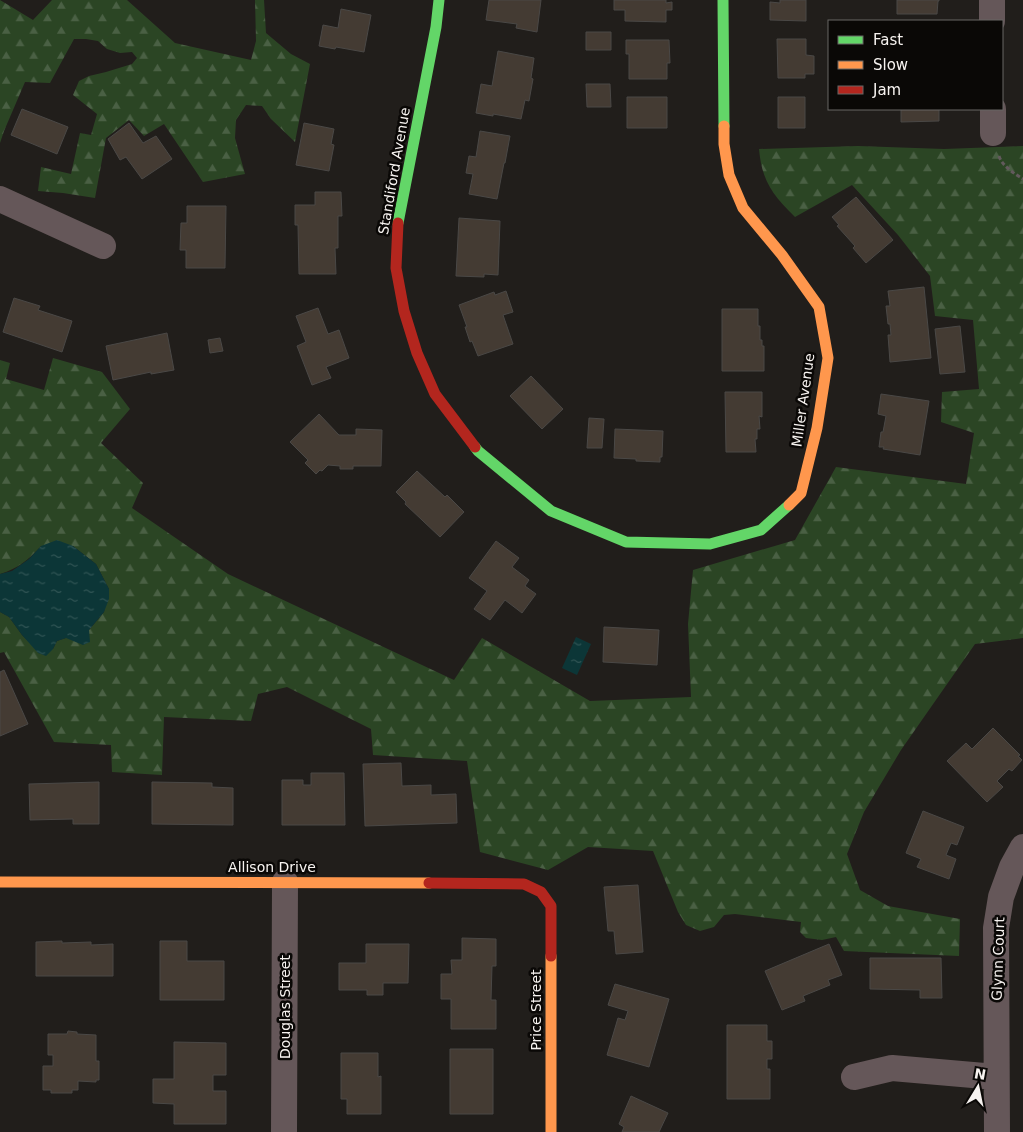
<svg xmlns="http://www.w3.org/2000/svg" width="1023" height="1132" font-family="'DejaVu Sans',sans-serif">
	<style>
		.forest { fill: url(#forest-firs) }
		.water { fill: url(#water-ripples) }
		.building { fill: #443b33; stroke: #4a4846 }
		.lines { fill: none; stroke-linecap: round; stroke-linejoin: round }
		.path { stroke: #625a5c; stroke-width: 3; stroke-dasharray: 4 2.5; stroke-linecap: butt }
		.street { stroke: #655759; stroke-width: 26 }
		.fast { stroke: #63d668; stroke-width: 11 }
		.slow { stroke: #ff974d; stroke-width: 11 }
		.jam { stroke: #b3261e; stroke-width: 11 }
		.labels { text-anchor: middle; stroke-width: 5; stroke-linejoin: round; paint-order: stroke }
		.street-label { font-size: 14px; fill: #f7f3f0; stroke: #0a0806 }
	</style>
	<defs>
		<pattern id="forest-firs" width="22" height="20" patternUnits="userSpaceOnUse" patternTransform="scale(1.25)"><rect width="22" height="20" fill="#2b4524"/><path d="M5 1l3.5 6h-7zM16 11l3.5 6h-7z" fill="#4a6044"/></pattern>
		<pattern id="water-ripples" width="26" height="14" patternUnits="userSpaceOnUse" patternTransform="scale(1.25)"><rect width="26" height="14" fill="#0c3637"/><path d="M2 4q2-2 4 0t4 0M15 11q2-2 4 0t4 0" fill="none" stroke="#305454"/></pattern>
	</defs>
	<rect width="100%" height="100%" fill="#211e1b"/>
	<path class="forest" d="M0 0 33 20 52 0H127L175 43 251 60 256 41 255 0H264L266 33 291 54 310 64 295 142 271 119 262 106 246 105 236 120 235 138 245 174 203 182 164 124 144 136 129 120 106 138 95 198 63 193 38 191 41 167 71 174 80 133 91 135 97 114 73 95 79 81 89 76 106 72 132 64 137 58 132 52 120 53 107 49 98 41 86 39H74L50 83 25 82 4 131 0 143Z
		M858 146 944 149 1023 146V638L975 644 901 750 864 812 847 854 860 890 888 906 960 919 959 956 844 951 836 937 822 940 806 938 800 932 801 922 735 914 724 915 714 927 700 931 686 925 678 912 653 851 588 847 548 870 480 852 467 761 373 755 371 729 287 687 258 694 251 721 164 717 162 775 112 772 111 745 54 742 4 652 0 653V612L9 617 22 635 29 642 53 649 57 641 89 630 104 612 109 589 96 564 73 546H41C28 560 19 568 0 574V360L10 363 6 379 44 390 53 358 102 372 130 409 101 443 143 483 132 508 228 574 454 680 482 638 590 701 691 697 688 624 693 570 795 540 836 467 966 484 974 433 941 422 942 392 979 389 973 320 935 316 930 276 898 235 852 185 795 217C772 194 762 181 759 149Z"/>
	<path class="water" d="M57 540 73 546 96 564 109 589V599L104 612 89 630 90 642 83 645 66 638 57 641 53 649 46 656 38 653 22 635 9 617 0 612V574L12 571 29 559 41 546Z
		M576 637 591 644 577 675 562 668Z"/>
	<path class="building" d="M489 0H541L537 32 516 28 517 24 486 20Z
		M614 0H666V3L672 2V10H666V22L625 21V10H614Z
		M780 0H806V21L770 20V2L780 3Z
		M897 0H939V1H938L937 14H897Z
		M341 9 371 15 364 52 336 47 335 49 319 46 323 25 338 28Z
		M586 32H611V50H586Z
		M777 39H806V55L814 56V74H805V78H778Z
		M626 40H669L670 63H667V79H629V54H626Z
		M498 51 534 58 531 78 533 79 529 101 525 100 521 119 493 114V116L476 113 481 84 492 86Z
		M586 84H610L611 107H587Z
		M627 97H667V128H627Z
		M778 97H805V128H778Z
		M22 109 68 127 57 154 11 135Z
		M901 109H939V121L901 122Z
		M129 123 143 143 156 136 172 159 142 179 126 157 120 160 108 139Z
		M304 123 334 129 331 144 334 145 329 171 296 165Z
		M480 131 510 136 505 163H504L497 199 469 194 473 174 466 173 469 156 476 157Z
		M315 192H341L342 216H338V248H335L336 274H299L298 225H295V205H315Z
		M856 197 893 240 866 263 853 248 855 246 837 226 839 225 832 217Z
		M187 206H226L225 268H186V250H180L181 223H187Z
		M459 218 500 221 498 275 484 274V277L456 276Z
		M924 287 931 358 890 362 888 335H891L890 324H888L886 306H890L888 291Z
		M506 291 513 312 503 315 513 344 478 356 472 341 470 342 465 327H467L459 305 494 292 495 295Z
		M14 298 40 306 38 310 72 321 62 352 3 332Z
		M318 308 328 334 339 330 349 358 326 367 331 378 312 385 297 346 306 342 296 316Z
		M722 309H758V326H760V340H762V346H764V371H722Z
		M960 326 965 372 940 374 935 329Z
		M167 333 174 370 151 374V372L113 380 106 346Z
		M220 338 223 351 210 353 208 340Z
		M531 376 563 409 542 429 510 396Z
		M725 392H762V417L759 416 760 429H757V439H755L756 452H726Z
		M881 394 929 401 920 455 883 449 884 447H879L881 432H883L886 416 878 414Z
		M319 414 339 435H356V429L382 430 381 466H353V469H340V466L328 465 322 471 320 470 316 474 305 463 308 460 290 442Z
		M589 418 604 419 602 448H587Z
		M615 429 663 431 662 457H660V462L636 461V459L614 458Z
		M417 471 445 497 447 495 464 512 440 537 405 504 406 502 396 492Z
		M496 541 519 558 512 567 529 580 525 586 536 594 522 613 505 600 490 620 474 609 487 591 469 578Z
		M604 627 659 630 657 665 603 662Z
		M4 670 28 724 0 736V672Z
		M993 728 1020 755 1018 756 1022 760 1012 771 1009 769 997 781 1003 787 987 802 947 761 966 743 972 749Z
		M401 763 402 786 431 785V795L456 794 457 823 365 826 363 764Z
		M311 773H344L345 825H282V780H303V785H311Z
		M99 782V824H73V819L30 820 29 784Z
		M152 782 212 783V787L233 788V825L152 824Z
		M923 811 964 827 957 845 951 843 946 855 956 859 949 879 917 867 921 859 906 853Z
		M638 885 643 952 616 954 614 931H608L604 887Z
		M462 938 496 939V966H492L491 1000H496V1029H451V999H441V974H452L451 960H462Z
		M62 941V943L91 942V945L113 944V976H36V942Z
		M160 941H187V961H224V1000H160Z
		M366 944H409L408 983H383V995H367V990H339V963H366Z
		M829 944 842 975 828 980 830 985 803 996 805 1001 782 1010 765 971Z
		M870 958H941L942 998H920V990L870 989Z
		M615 984 669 999 649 1067 607 1055 618 1018 625 1020 628 1011 608 1005Z
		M727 1025H767V1041H772V1059H767V1069H770V1099H727Z
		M68 1031 77 1032V1034L96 1035V1061H99V1080H96V1082L78 1081V1090H72V1093H51V1090H43V1066H53V1055H48V1034H67Z
		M174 1042 226 1043V1075H213V1091H226V1124H174V1104L153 1103V1079H174Z
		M450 1049H493V1114H450Z
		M341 1053H378V1077L381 1076V1114H347V1099H341Z
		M631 1096 668 1113 659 1132H622L624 1127 619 1124Z"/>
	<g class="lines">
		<path class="path" d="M999 156C1002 166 1015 174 1023 179"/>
		<path class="street" d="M992 0V21
			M993 109V133
			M0 199 103 246
			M854 1077 892 1068 996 1077
			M284 1132 285 882
			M997 1132 996 928 1001 897 1012 867 1023 847"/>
		<path class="fast" d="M723 0 724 126
			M398 223 436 27 439 0
			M475 447 478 451 551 511 626 542 710 544 761 530 789 505"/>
		<path class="slow" d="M724 126V144L729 175 743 208 782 255 819 307 828 358 817 428 801 493 789 505
			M0 882 429 883
			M551 956V1132"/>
		<path class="jam" d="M398 223 396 268 404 311 417 353 435 394 475 447
			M429 883 524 884 541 892 551 906V956"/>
	</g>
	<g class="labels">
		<g class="street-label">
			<text transform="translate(394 171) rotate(-80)" y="5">Standiford Avenue</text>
			<text transform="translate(803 400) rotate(-82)" y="5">Miller Avenue</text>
			<text x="272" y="872">Allison Drive</text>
			<text transform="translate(998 959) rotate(-88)" y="5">Glynn Court</text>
			<text transform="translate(285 1007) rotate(-90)" y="5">Douglas Street</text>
			<text transform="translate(536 1010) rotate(-90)" y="5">Price Street</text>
		</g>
	</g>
	<rect x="828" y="20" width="175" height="90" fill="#0a0806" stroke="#696664"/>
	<rect x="838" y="36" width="25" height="8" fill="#63d668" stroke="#696664"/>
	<text x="873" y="45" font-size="15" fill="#f7f3f0">Fast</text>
	<rect x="838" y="61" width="25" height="8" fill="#ff974d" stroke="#696664"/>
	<text x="873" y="70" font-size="15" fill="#f7f3f0">Slow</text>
	<rect x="838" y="86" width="25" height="8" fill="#b3261e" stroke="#696664"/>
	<text x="873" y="95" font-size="15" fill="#f7f3f0">Jam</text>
	<g transform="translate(978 1087) rotate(10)" stroke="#0a0806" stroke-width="4" paint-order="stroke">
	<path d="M0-4L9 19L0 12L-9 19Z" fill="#f7f3f0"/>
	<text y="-8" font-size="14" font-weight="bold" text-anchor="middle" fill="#f7f3f0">N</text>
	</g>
</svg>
